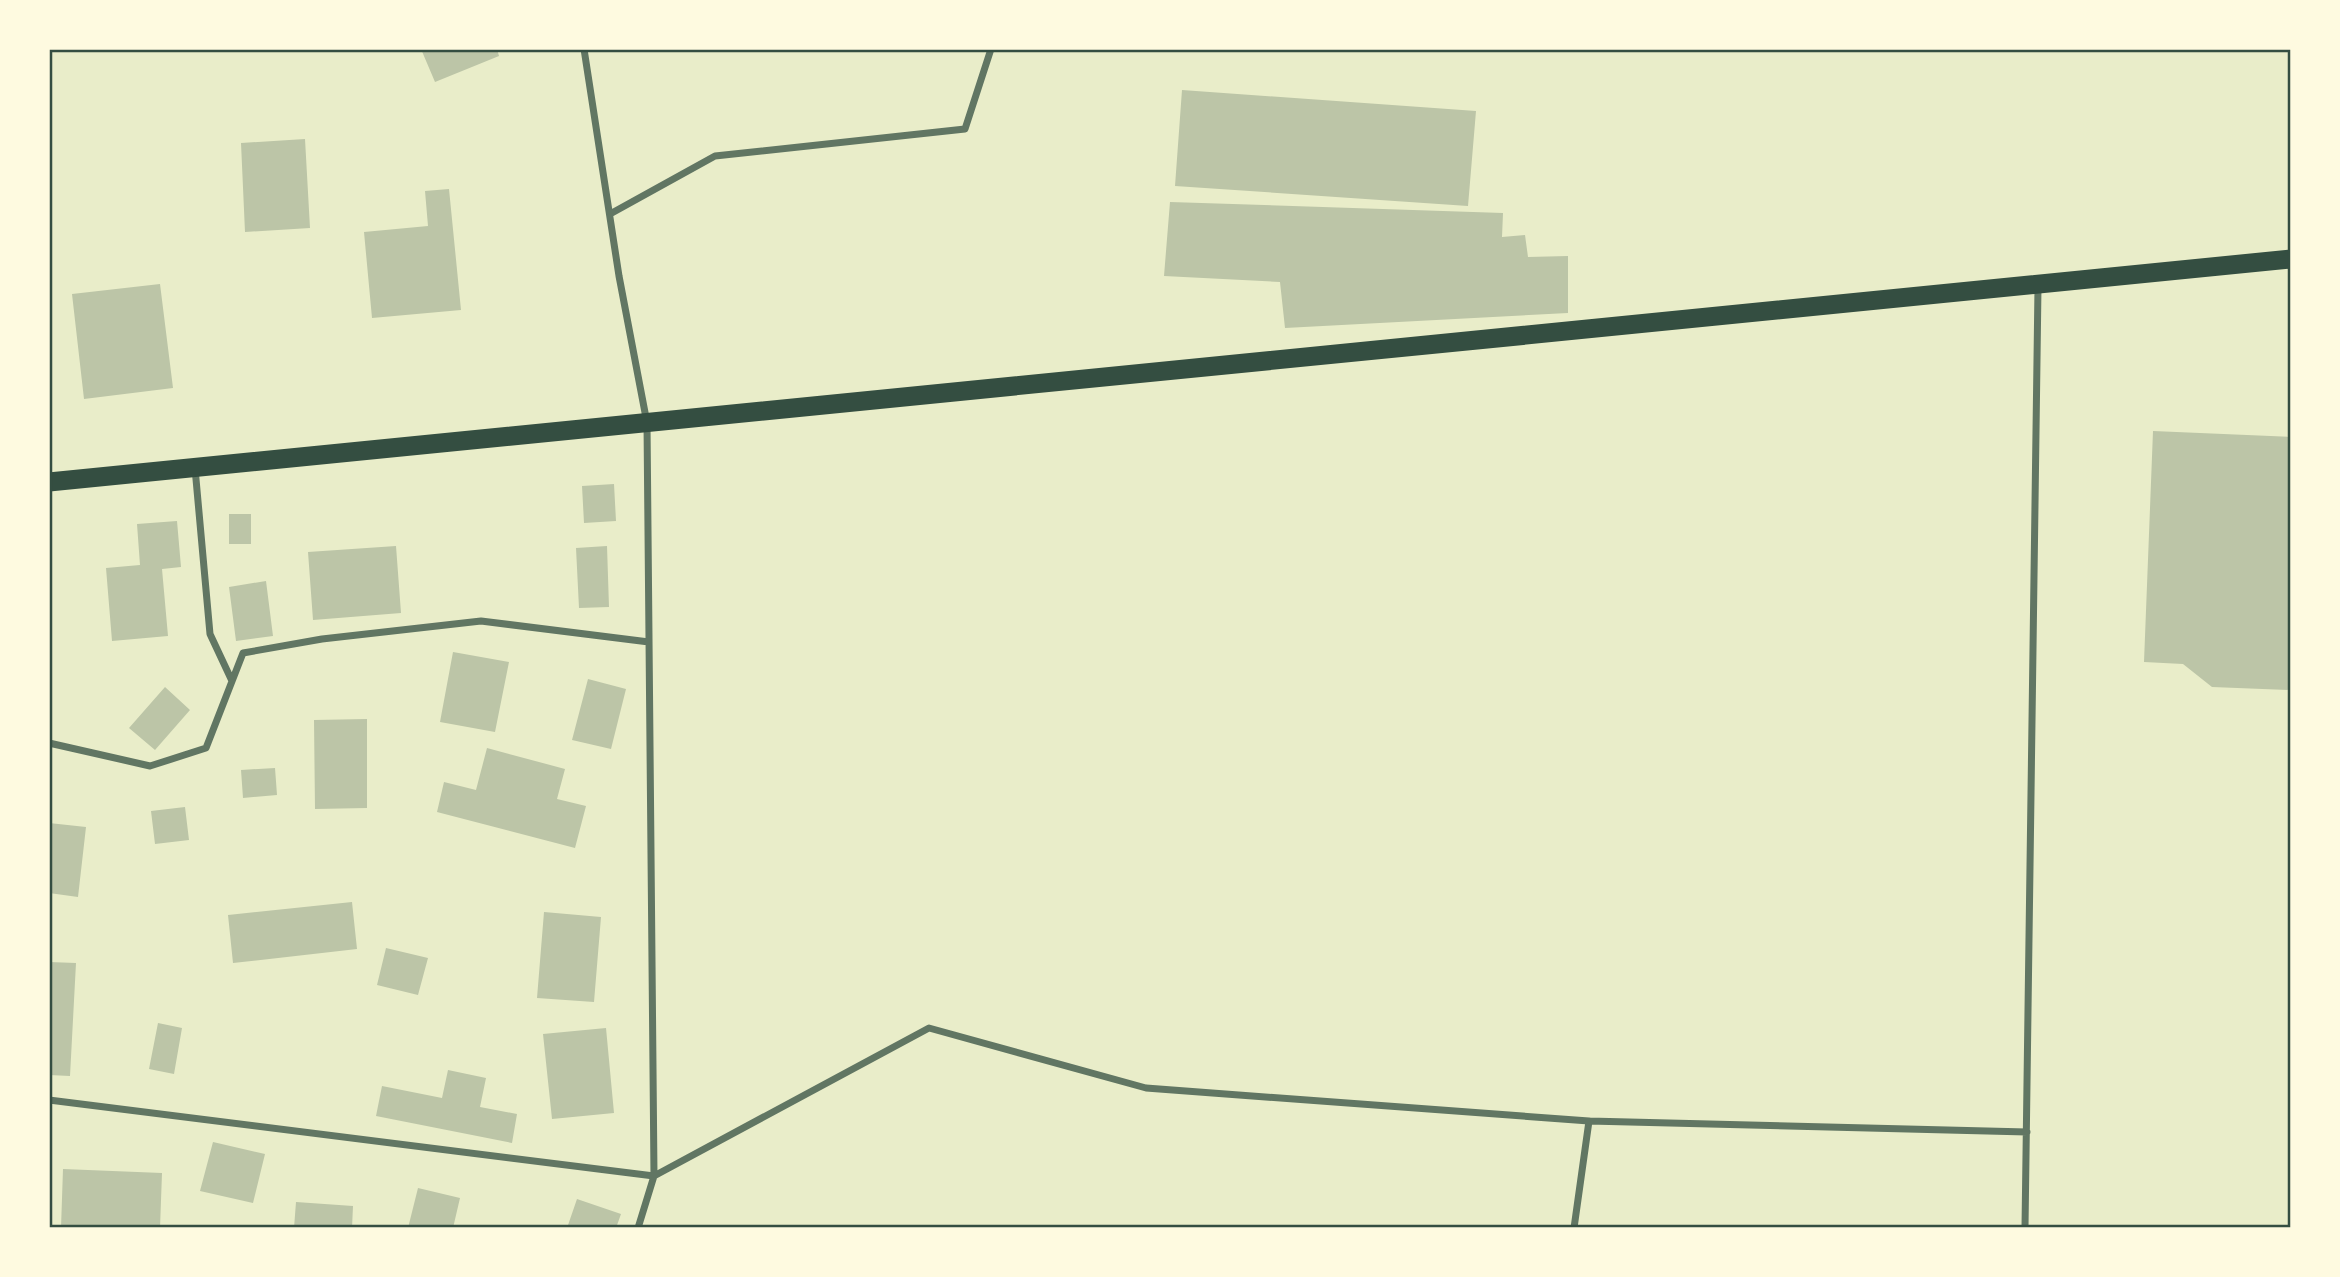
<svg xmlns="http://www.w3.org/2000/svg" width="2340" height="1277" font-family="Helvetica,sans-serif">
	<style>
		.building { fill: #bcc5a7 }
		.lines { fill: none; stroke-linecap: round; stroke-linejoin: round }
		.minor { stroke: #617663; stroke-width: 7 }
		.trunk { stroke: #344e41; stroke-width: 19 }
		.neatline { fill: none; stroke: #344e41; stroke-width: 2.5 }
	</style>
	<rect width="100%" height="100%" fill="#e9edc9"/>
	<path class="building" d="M421 49H497L499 56 435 82Z
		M1182 90 1476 111 1468 206 1175 186Z
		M305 139 310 228 245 232 241 143Z
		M449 189 461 310 372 318 364 232 428 226 425 191Z
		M1170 202 1503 213 1502 237 1525 235 1528 257 1568 256V313L1285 328 1280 282 1164 276Z
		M160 284 173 388 84 399 72 294Z
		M2153 431 2291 437V690L2212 687 2183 664 2144 662Z
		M614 484 616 521 584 523 582 486Z
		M229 514H251V544H229Z
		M177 521 181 567 162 569 168 636 112 641 106 568 140 565 137 524Z
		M396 546 401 613 313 620 308 552Z
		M607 546 609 607 579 608 576 548Z
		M266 581 273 636 236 641 229 587Z
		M453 652 509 662 495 732 440 722Z
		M588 679 626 689 611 749 572 740Z
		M165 687 190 710 155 750 129 728Z
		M367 719V808L315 809 314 720Z
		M487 748 565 769 557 799 586 806 575 848 437 812 444 782 476 790Z
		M275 768 277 795 243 798 241 770Z
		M185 807 189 840 155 844 151 811Z
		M49 823 86 827 78 897 49 893Z
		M352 902 357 949 233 963 228 915Z
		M544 912 601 917 594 1002 537 998Z
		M386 948 428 958 418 995 377 985Z
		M49 962 76 963 70 1076 49 1075Z
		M158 1023 182 1028 174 1074 149 1069Z
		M606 1028 614 1113 552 1119 543 1034Z
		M448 1070 486 1078 480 1107 517 1114 512 1143 376 1116 382 1086 442 1098Z
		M213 1142 265 1154 253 1203 200 1191Z
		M63 1169 162 1173 160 1228H61Z
		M418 1188 460 1198 453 1228H408Z
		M577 1199 621 1214 616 1228H567Z
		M296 1202 353 1206 352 1228H294Z"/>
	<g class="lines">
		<path class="minor" d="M584 49 619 276 647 423 654 1176 638 1228
			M610 214 715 156 965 129 991 49
			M195 468 210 634 232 681
			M49 743 150 766 206 748 243 653 322 639 481 621 649 642
			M49 1100 654 1176 929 1028 1146 1088 1589 1121 2027 1132
			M1574 1228 1589 1121
			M2025 1228 2038 287"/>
		<path class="trunk" d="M49 482 2291 259"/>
	</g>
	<rect width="2340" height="1277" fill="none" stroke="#fefae0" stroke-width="102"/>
	<rect x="51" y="51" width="2238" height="1175" class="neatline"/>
</svg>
